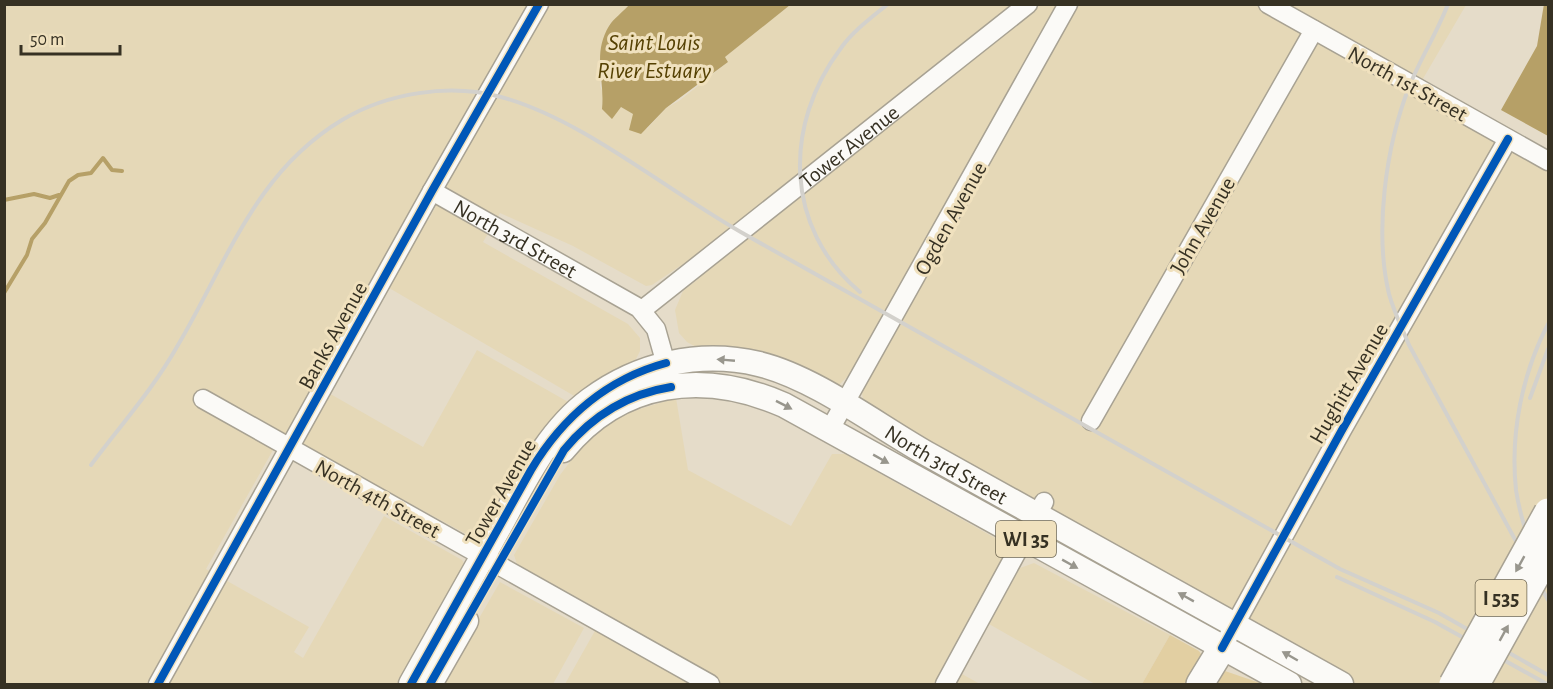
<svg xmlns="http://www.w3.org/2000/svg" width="1553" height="689" font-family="'Alegreya Sans',sans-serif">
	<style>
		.built { fill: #e5d8b7; fill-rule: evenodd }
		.green { fill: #e2cfa2 }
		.water { fill: #b6a067 }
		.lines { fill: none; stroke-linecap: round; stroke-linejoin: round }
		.stream { stroke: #b6a067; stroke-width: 4 }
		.minor-casing { stroke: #a8a293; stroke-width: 21 }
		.major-casing { stroke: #a8a293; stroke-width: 27 }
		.highway-casing { stroke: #a8a293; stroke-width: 30 }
		.minor { stroke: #fbfaf7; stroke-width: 18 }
		.major { stroke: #fbfaf7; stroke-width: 24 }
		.highway { stroke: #fbfaf7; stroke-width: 27 }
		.rail { stroke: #d3d1cc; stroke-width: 4 }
		.highway-bridge-casing { stroke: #a8a293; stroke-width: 30; stroke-linecap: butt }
		.highway-bridge { stroke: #fbfaf7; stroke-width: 27 }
		.cycleway-casing { stroke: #f0e1be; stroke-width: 11 }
		.cycleway { stroke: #0057b8; stroke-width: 8 }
		.oneway { fill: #98968d }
		.labels { text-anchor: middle; stroke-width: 6; stroke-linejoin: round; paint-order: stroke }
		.shield { fill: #f0e1be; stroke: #6e6652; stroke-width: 1.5 }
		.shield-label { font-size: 21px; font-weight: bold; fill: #363123 }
		.street-label { font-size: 22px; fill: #363123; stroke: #f0e1be }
		.water-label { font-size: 24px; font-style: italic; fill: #554103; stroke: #f0e1be }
	</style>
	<rect width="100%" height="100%" fill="#e5dcc9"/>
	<path class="built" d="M4 5H629L609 25 606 36 600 63 602 70 600 86 603 93 602 109 621 107 633 114 647 129 666 108 679 101 728 62 725 57 790 5H1466L1417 89 1548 161V684H1357L1150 571 864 405 862 393 866 384 891 337 877 328 848 376 837 387 696 347 687 342 679 333 675 310 683 291 701 277 680 266 652 285 646 286 573 246 500 213 483 242 628 324 640 338V351L636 359 576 397 372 278 313 384 423 447 477 350 570 403 479 541 282 434 206 569 309 627 294 652 303 658 384 516 462 560 466 567 400 684H5ZM483 118 428 221 411 212Z
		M676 398 688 470 791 526 832 454H845L995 538 1001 545 1002 553 1000 564 944 664 980 684H565L605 613 517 564 514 555 560 475 586 441 611 421 627 413Z
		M1034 563 1170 635 1142 684H1095L989 624 1020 568Z
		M500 582 584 628 553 684H441Z"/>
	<path class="green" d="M1170 635 1199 651 1203 657 1193 684H1142Z
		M1225 671 1263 684H1209L1219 673Z"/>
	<path class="water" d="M1544 4 1548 5V136L1501 110 1537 46Z
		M629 5V4L790 5 725 57 728 62 666 108 641 134 629 130 633 114 621 107 612 119 602 109C605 79 592 54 609 26 614 18 623 12 629 5Z"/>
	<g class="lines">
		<path class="stream" d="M4 200 34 194 50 198 59 195
			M4 293 27 255 32 239 45 223 69 181 78 175 91 173 103 158 112 170 122 171"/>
		<g class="minor-casing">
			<g id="minor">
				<path d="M1268 4 1548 161"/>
				<path id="s1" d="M432 191 639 308 656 329 669 375"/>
				<path id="s2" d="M642 310 1028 4"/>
				<path d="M203 399 710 684"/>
				<path d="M1091 421 1314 30"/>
				<path d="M829 431 1068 4"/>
				<path d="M1222 648 1342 430 1508 139"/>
				<path d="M158 684 432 191 539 4"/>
				<path d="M945 684 1044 502"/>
			</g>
		</g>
		<g class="major-casing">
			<g id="major">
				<path d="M563 450C621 379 704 370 784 405L1289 684"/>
				<path id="s3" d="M411 684C438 636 465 588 492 540 520 491 544 434 590 400 639 364 699 350 759 364 816 378 879 427 931 456 1067 533 1205 607 1341 684"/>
				<path d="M430 684 466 621"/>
			</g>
		</g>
		<g class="highway-casing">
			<path id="highway" d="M1200 684 1222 648"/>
		</g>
		<use href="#minor" class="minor"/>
		<use href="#major" class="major"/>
		<use href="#highway" class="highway"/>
		<path class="rail" d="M1448 4C1437 33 1420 59 1409 87 1386 146 1374 231 1389 294 1394 312 1402 328 1409 345L1548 600
			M860 292C784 228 783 125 841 48 853 31 871 18 888 4
			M1530 398 1548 349
			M91 465C120 426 154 388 178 345 227 262 255 172 342 120 387 93 449 83 501 97 583 119 670 193 746 235 944 347 1143 457 1340 569L1439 613 1548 675
			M1539 570C1530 544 1520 517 1516 490 1510 434 1522 374 1548 324
			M1337 577 1435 622 1547 684"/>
		<g class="highway-bridge-casing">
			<path id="highway-bridge" d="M1453 684 1548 512
				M1476 684 1548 554"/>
		</g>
		<use href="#highway-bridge" class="highway-bridge"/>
		<g class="cycleway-casing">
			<path id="cycleway" d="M1222 648 1342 430 1508 139
				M158 684 432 191 539 4
				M411 684 531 470C562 418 607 379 666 363
				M430 684 564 450C593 415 627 394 671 387"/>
		</g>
		<use href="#cycleway" class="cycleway"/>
	</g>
	<defs><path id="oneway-solid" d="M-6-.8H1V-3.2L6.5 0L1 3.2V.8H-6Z" transform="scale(1.5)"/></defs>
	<g class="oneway">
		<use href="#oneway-solid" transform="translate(726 360) rotate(-175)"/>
		<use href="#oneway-solid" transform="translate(784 405) rotate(27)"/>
		<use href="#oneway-solid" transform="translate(881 459) rotate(29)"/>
		<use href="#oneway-solid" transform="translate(1070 564) rotate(29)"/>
		<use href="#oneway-solid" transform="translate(1520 564) rotate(119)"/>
		<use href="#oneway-solid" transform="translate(1186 597) rotate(-151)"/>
		<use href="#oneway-solid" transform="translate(1504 633) rotate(-61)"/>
		<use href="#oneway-solid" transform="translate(1290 656) rotate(-150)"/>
	</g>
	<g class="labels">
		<g class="shield">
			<rect x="996" y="521" width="60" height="36" rx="4.5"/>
			<rect x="1475.5" y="580" width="51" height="36" rx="4.5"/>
		</g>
		<g class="shield-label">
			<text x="1026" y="546">WI 35</text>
			<text x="1501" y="605">I 535</text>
		</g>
		<g class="street-label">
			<text transform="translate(1408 83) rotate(29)" y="8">North 1st Street</text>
			<text dy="8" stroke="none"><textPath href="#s2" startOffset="264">Tower Avenue</textPath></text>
			<text transform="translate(950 218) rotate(-61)" y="8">Ogden Avenue</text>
			<text transform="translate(1202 225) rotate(-60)" y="8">John Avenue</text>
			<text dy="8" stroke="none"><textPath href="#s1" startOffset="96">North 3rd Street</textPath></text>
			<text transform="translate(332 335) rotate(-61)" y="8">Banks Avenue</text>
			<text transform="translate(1348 383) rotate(-60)" y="8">Hughitt Avenue</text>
			<text dy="8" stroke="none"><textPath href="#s3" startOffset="729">North 3rd Street</textPath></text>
			<text transform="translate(500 492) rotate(-60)" y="8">Tower Avenue</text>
			<text transform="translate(378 498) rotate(29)" y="8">North 4th Street</text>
		</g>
		<g class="water-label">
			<text x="654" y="50">Saint Louis<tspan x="654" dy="28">River Estuary</tspan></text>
		</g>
	</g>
	<rect width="1553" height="689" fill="none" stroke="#363123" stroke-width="12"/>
	<path d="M21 45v9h99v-9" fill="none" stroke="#363123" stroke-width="3"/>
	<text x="30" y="45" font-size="18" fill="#363123" stroke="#f0e1be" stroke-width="4.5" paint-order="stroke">50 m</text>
</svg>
